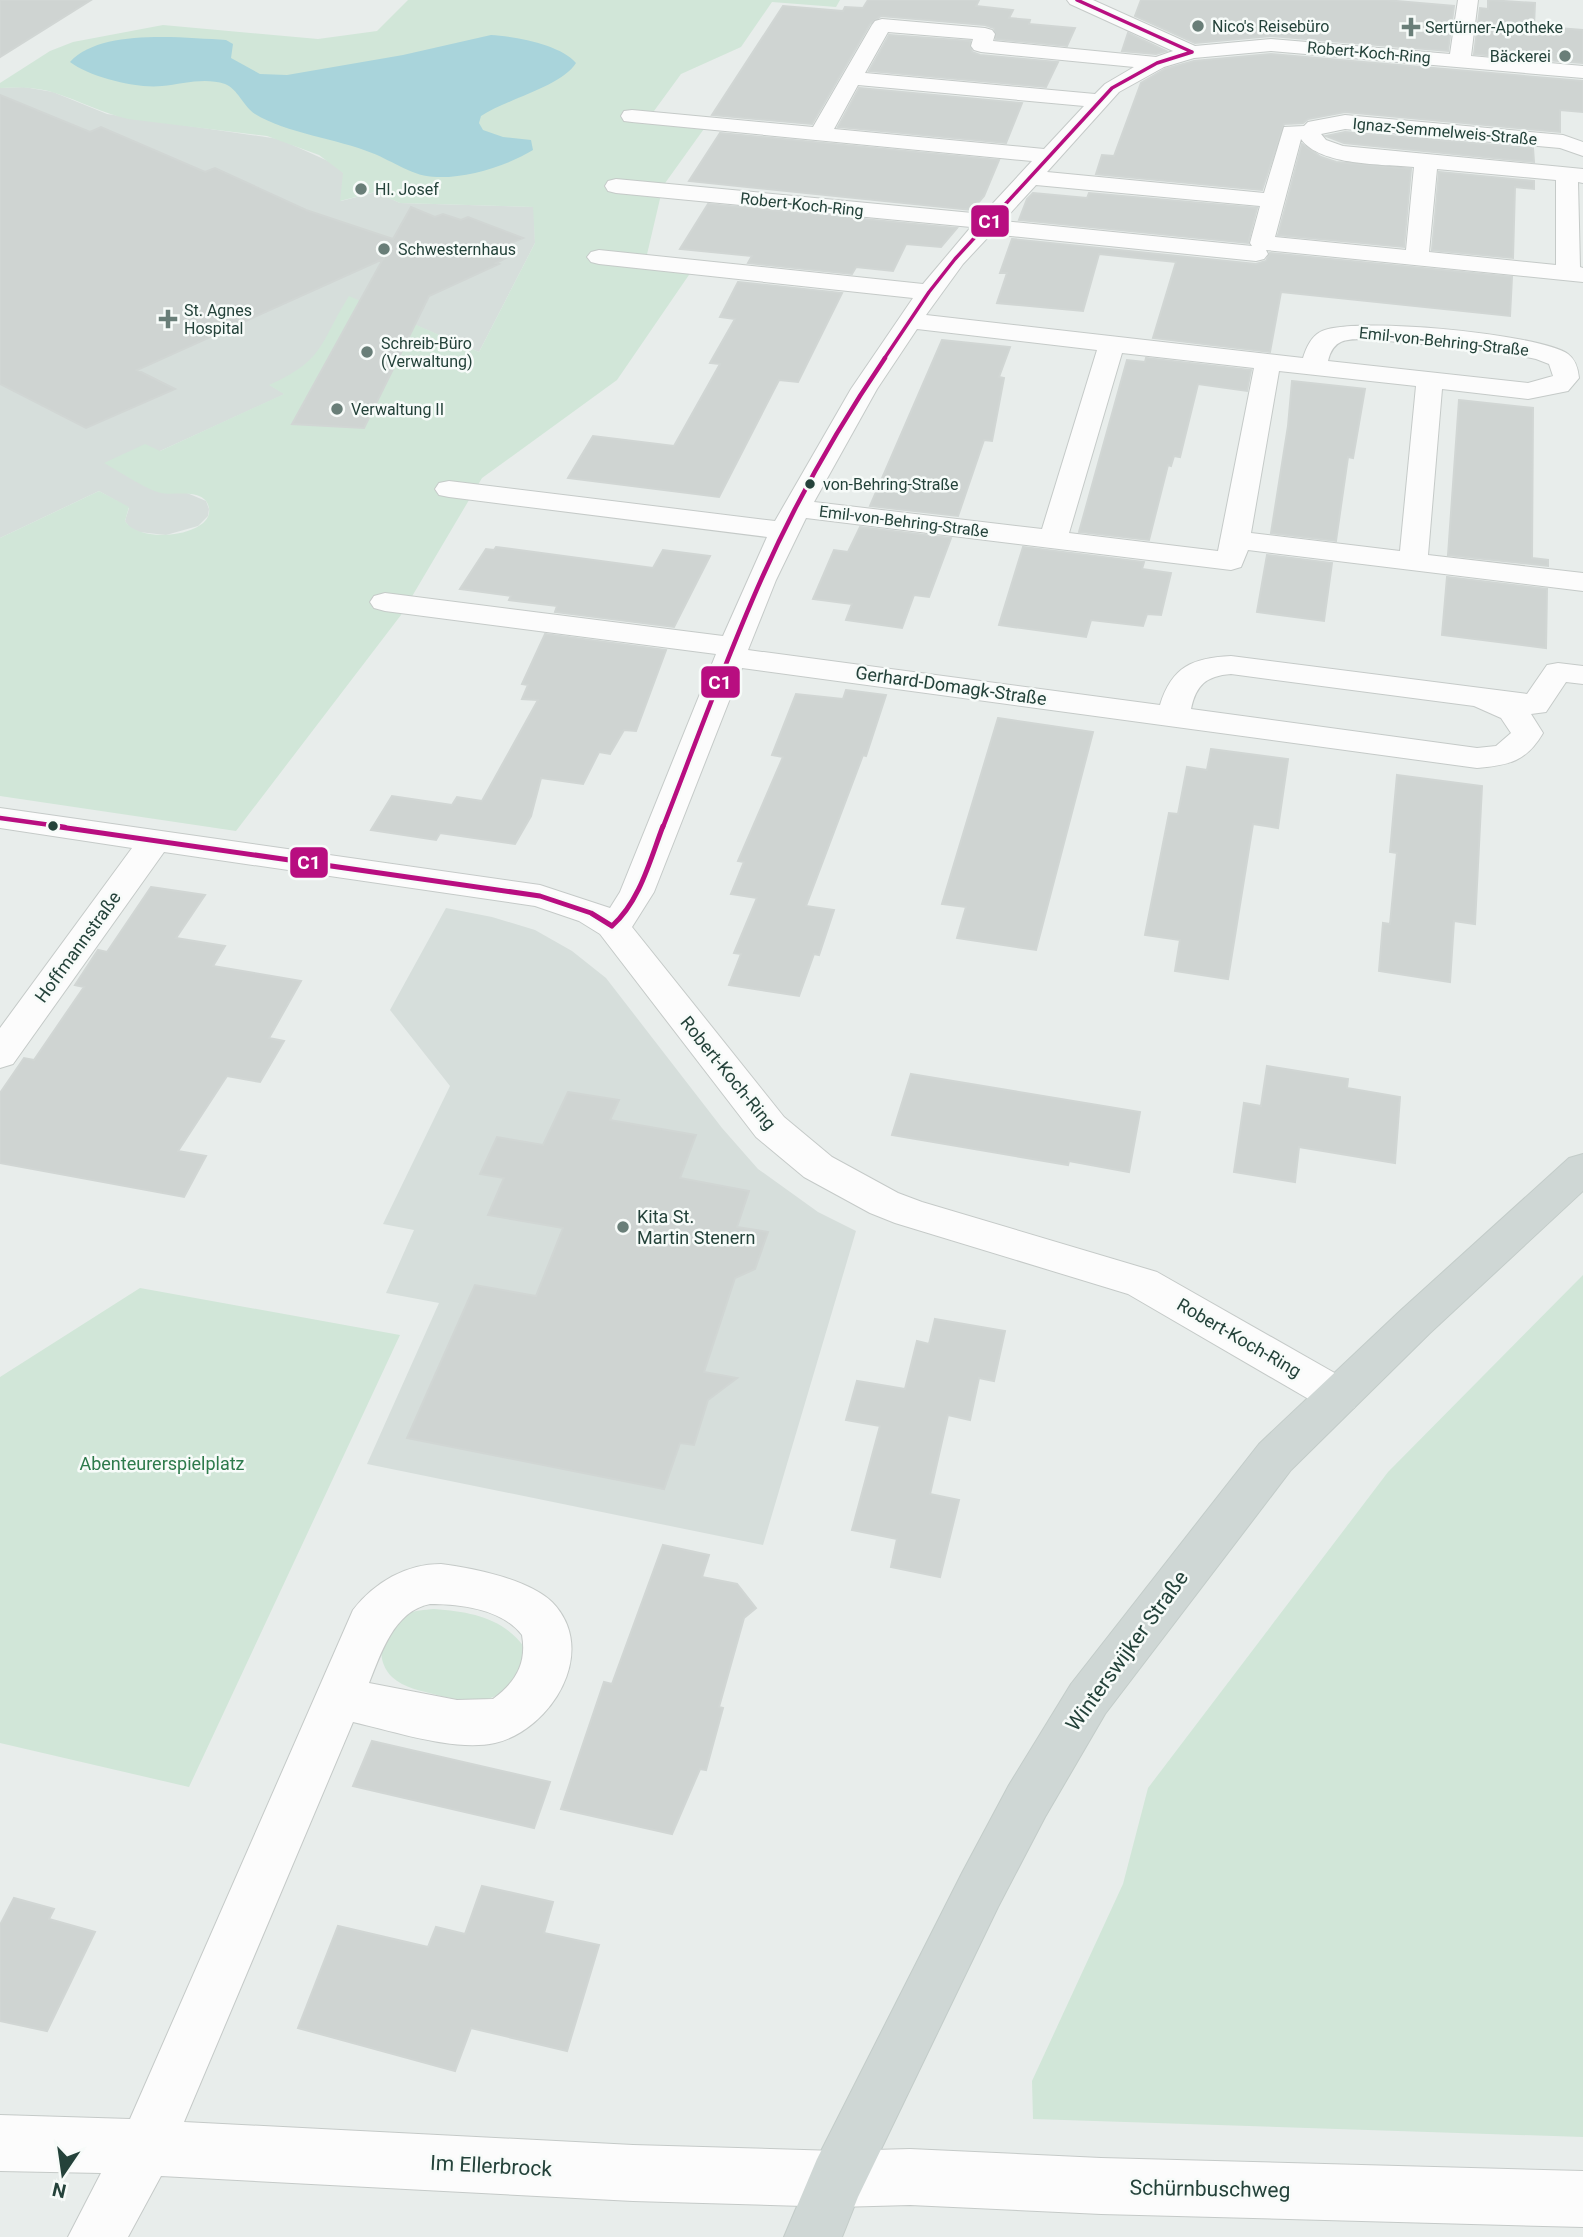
<svg xmlns="http://www.w3.org/2000/svg" width="1583" height="2237" font-family="Roboto,sans-serif">
	<style>
		.built { fill: #d6dedb }
		.green { fill: #d1e6d8 }
		.water { fill: #a9d4db }
		.building { fill: #cfd4d2; stroke: #d1d6d4; stroke-width: 2 }
		.lines { fill: none; stroke-linecap: round; stroke-linejoin: round }
		.minor-casing { stroke: #c5cac8; stroke-width: 2 }
		.major-casing { stroke: #c3ccc9; stroke-width: 2 }
		.minor { fill: #fcfcfc; fill-rule: evenodd }
		.major { fill: #cfd7d5; fill-rule: evenodd }
		.bus-1-far2-casing { stroke: #f7fbf9; stroke-width: 7 }
		.bus-1-far1-casing { stroke: #f7fbf9; stroke-width: 9 }
		.bus-1-casing { stroke: #f7fbf9; stroke-width: 10 }
		.bus-1-far2 { stroke: #b80e80; stroke-width: 3.5 }
		.bus-1-far1 { stroke: #b80e80; stroke-width: 4.5 }
		.bus-1 { stroke: #b80e80; stroke-width: 5 }
		.poi-dot { fill: #697e78; stroke: #f7fbf9; stroke-width: 2.5 }
		.bus-dot { fill: #24423a; stroke: #f7fbf9; stroke-width: 2.5 }
		.labels { text-anchor: middle; stroke-width: 5; stroke-linejoin: round; paint-order: stroke }
		.far-poi-label { font-size: 16px; fill: #24423a; stroke: #f7fbf9; text-anchor: start }
		.far-street-label { font-size: 16px; fill: #24423a; stroke: #f7fbf9 }
		.bus-label { font-size: 16px; fill: #24423a; stroke: #f7fbf9; text-anchor: start }
		.street-label { font-size: 18px; fill: #24423a; stroke: #f7fbf9 }
		.poi-label { font-size: 18px; fill: #24423a; stroke: #f7fbf9; text-anchor: start }
		.park-label { font-size: 18px; fill: #2d7a4b; stroke: #f7fbf9 }
		.near-street-label { font-size: 21px; fill: #24423a; stroke: #f7fbf9 }
		.line-badge { stroke: #f7fbf9; stroke-width: 2.5 }
		.badge-label { font-size: 19px; text-anchor: middle; font-weight: bold; fill: #fff }
	</style>
	<rect width="100%" height="100%" fill="#e8edeb"/>
	<path class="built" d="M24 87 53 92 107 114 279 139 337 165 344 174 341 201 376 192 400 203 534 207 535 243 479 352 349 297 317 355 293 375 270 385 285 394 160 451 161 493H187L206 501 209 509 208 516 198 526 166 535 139 532 130 528 125 521 129 508 99 491 0 538V88Z
		M446 908 492 917 535 930 572 951 606 978 722 1128 758 1169 818 1212 856 1231 763 1545 367 1464 439 1303 386 1293 414 1230 383 1224 450 1086 390 1010Z"/>
	<path class="green" d="M408 0H840L836 7 772 2 741 47 681 74 654 111 652 114 706 126 663 186 645 263 693 269 617 380 482 478 401 615 236 831 0 796V538L99 491 129 507 125 521C139 545 214 536 209 508 205 487 174 496 161 493 145 489 119 471 104 463L145 444 160 451 284 394 269 385C325 360 319 344 349 296L479 352 535 243 533 207 400 203 375 192 340 201 343 173 319 155 267 136 128 119C102 113 80 101 55 93 37 87 18 87 0 88V83L50 51 73 42 163 25 318 39 377 31Z
		M1583 1275V2137L1033 2119 1032 2081 1123 1884 1148 1788 1388 1472Z
		M140 1288 400 1335 189 1787 0 1743V1377Z
		M434 1609C471 1612 502 1617 525 1648 513 1702 486 1707 437 1695 422 1691 404 1688 392 1677 371 1655 384 1628 407 1614 414 1610 425 1610 434 1609Z"/>
	<path class="water" d="M491 35C514 36 562 45 576 63 562 86 507 99 481 116L479 123 483 130 503 137 531 140 533 150C507 166 467 178 437 177 413 177 393 161 372 153 338 139 286 133 255 114 244 107 237 88 225 84 204 77 183 84 162 86 137 89 90 77 70 62 101 28 183 38 226 40L233 44 231 58 260 74 287 75 403 55Z"/>
	<path class="building" d="M0 0H91L0 57Z
		M868 0H979L976 6 1013 10 1009 18 1030 20 1029 24 1075 28 1067 46 996 39 994 28 985 25 881 16 870 24 812 124 712 115 783 6 843 11 845 7 863 8Z
		M1141 0H1385L1454 6 1448 51 1271 36 1195 43 1135 16Z
		M1488 0 1535 3 1534 26 1583 30V63L1474 54 1480 8 1488 9Z
		M1128 33 1166 51 1156 54 1122 51Z
		M889 35 970 41 972 52 980 55 1058 62 1046 87 869 71Z
		M1271 54 1583 81V112L1560 110V132L1345 112 1308 119 1303 123 1284 124 1262 190 1096 174 1102 155 1114 156 1141 83 1165 69 1194 61Z
		M859 88 1022 103 1006 143 838 127Z
		M0 95 90 132 101 127 205 172 215 168 306 210 393 239 411 207 435 217 443 214 461 220 468 217 523 238 499 248 514 254 496 263 499 264 429 296 364 428 292 424 383 259 137 370 175 389 86 428 0 384Z
		M1345 132 1533 148 1534 162 1344 143 1326 136Z
		M720 133 999 160 984 196 972 210 689 181Z
		M1302 144 1321 157 1336 162 1411 169 1404 247 1278 235Z
		M1439 172 1534 181V189L1515 187 1513 258 1432 250Z
		M1033 193 1087 198 1089 193 1257 208 1248 243 1019 220 1027 199Z
		M708 204 957 228 941 247 906 244 893 271 856 267 852 274 748 263 752 256 680 249Z
		M1012 239 1256 264 1266 261 1270 253 1512 277 1510 316 1281 292 1270 352 1153 338 1176 262 1099 254 1083 311 997 303 1007 273H1000Z
		M738 282 842 293 798 382 779 380 719 497 568 478 593 436 674 446 720 364 710 363 735 319 720 317Z
		M942 340 1010 347 999 377 1004 378 992 441 984 440 958 516 870 506Z
		M1146 358 1251 370 1247 391 1198 384 1180 457 1174 456 1171 466 1168 465 1149 540 1079 532 1127 360 1145 362Z
		M1292 381 1365 389 1353 458 1348 457 1336 541 1271 533 1288 426Z
		M1459 400 1533 408 1532 558 1548 560V566L1448 555Z
		M860 527 951 538 929 597 914 595 902 628 846 620 852 604 813 599 834 550 848 552Z
		M496 547 653 568 663 550 710 556 674 627 555 612 557 606 509 600 511 596 460 589 486 549 494 550Z
		M1023 547 1144 562 1142 569 1171 573 1161 615 1147 614 1143 626 1091 620 1086 637 999 625Z
		M1267 555 1332 563 1324 621 1257 612Z
		M1447 577 1547 589 1546 648 1442 635Z
		M545 634 666 650 636 731 624 730 610 754 599 752 583 784 541 778 531 816 515 844 440 833 436 840 371 830 392 796 452 805 457 797 482 801 538 700 522 699 528 685 522 684Z
		M846 690 886 695 866 756 863 755 806 906 834 910 819 955 814 954 799 996 729 985 741 954 734 953 757 898 731 894 744 862 738 861 783 757 772 755 796 694 843 699Z
		M998 718 1093 732 1036 950 957 938 966 907 942 904Z
		M1211 749 1288 759 1278 828 1253 824 1228 979 1175 971 1180 940 1145 935 1169 813 1178 814 1187 767 1207 770Z
		M1397 775 1482 786 1475 924 1454 921 1450 982 1379 971 1383 923 1390 924 1397 853 1390 852Z
		M151 887 205 895 176 938 225 946 213 966 301 981 269 1038 284 1041 260 1082 227 1076 178 1151 206 1156 184 1197 0 1163V1093L24 1058 34 1060 84 987 75 985 98 950 107 952Z
		M1267 1066 1348 1079 1347 1088 1400 1097 1395 1163 1299 1147 1295 1182 1234 1172 1244 1103 1261 1106Z
		M911 1074 1140 1112 1129 1172 1069 1161 1068 1165 892 1135Z
		M568 1092 619 1100 610 1120 696 1135 680 1178 749 1191 737 1227 768 1232 755 1269 735 1278 704 1372 737 1378 708 1400 694 1445 680 1443 664 1489 407 1438 475 1285 536 1296 563 1228 488 1215 504 1178 480 1174 497 1137 543 1145Z
		M935 1319 1005 1331 994 1381 979 1378 970 1420 948 1415 930 1494 959 1500 940 1577 891 1567 897 1539 852 1530 880 1426 846 1420 857 1381 905 1389 917 1341 929 1344Z
		M663 1545 709 1555 702 1577 737 1584 756 1608 744 1618 719 1707 723 1708 706 1770 700 1769 672 1834 561 1809 604 1682 612 1684Z
		M372 1741 550 1782 534 1828 353 1786Z
		M482 1886 553 1902 544 1933 599 1945 567 2051 471 2028 455 2071 298 2028 338 1926 428 1947 436 1927 465 1934Z
		M14 1898 54 1909 49 1919 95 1932 47 2031 0 2021V1925Z"/>
	<g class="lines">
		<g class="minor-casing">
			<path id="minor" d="M1067 0H1093L1195 46 1271 39 1450 54 1458 0H1478L1471 56 1583 66V78L1271 51 1194 58 1164 67 1119 92 1047 172 1264 193 1284 127 1304 126 1308 122 1345 115 1563 135 1583 142V156L1560 148 1345 129 1321 134 1326 140 1343 146 1583 169V183L1578 182 1580 267 1583 268V282L1266 250 1268 254 1264 259 1256 261 991 234 963 264 926 315 1303 358C1306 348 1311 337 1320 332 1349 315 1541 334 1568 354 1576 360 1578 369 1579 378L1568 391 1528 399 1442 389 1428 555 1583 573V591L1248 550 1241 567 1231 570 806 518 776 580 748 650 1160 705C1172 666 1193 658 1231 656L1527 694 1547 665 1558 663 1583 666V684L1566 682 1546 712 1531 714 1543 733C1526 762 1509 765 1477 768L742 668 654 892 632 927 784 1117 832 1157 898 1193 922 1202 1157 1272 1354 1384 1361 1396 1354 1408 1339 1413 1324 1408 1128 1294 895 1223 870 1213 804 1177 756 1137 600 934 579 921 535 906 164 852 13 1064 0 1068V1028L132 848 0 828V808L540 885 610 908 620 892 716 654 385 611 374 608 370 602 374 596 385 593 723 636 767 537 449 497 439 495 435 489 439 483 449 481 775 521 851 389 913 298 599 264 591 262 587 257 591 252 599 250 923 284 971 227 616 193 608 191 605 186 608 181 616 179 983 214 1032 161 632 122 624 121 621 116 624 111 632 110 813 127 872 25 875 21 882 19 985 28 992 30 995 34 993 41 1156 57 1173 51 1070 4ZM888 32 973 39 971 46 974 50 981 52 1134 67 1105 84 1095 94 865 73ZM858 85 1084 106 1044 149 834 129ZM1301 139C1320 166 1383 164 1414 167L1406 250 1275 237ZM1437 169 1556 180V265L1429 252ZM1036 185 1260 206 1250 243 1252 246 1003 221ZM917 329 1097 350 1042 529 814 502 877 389ZM1366 339 1496 351 1536 359 1549 364 1553 376 1528 383 1328 361C1333 339 1346 339 1366 339ZM1122 353 1254 368 1218 551 1069 533ZM1279 371 1416 386 1400 551 1251 533ZM1231 674 1474 706 1501 718 1511 733 1496 746 1477 748 1191 709C1196 685 1206 676 1231 674Z
				M441 1564C473 1568 528 1579 552 1602 600 1651 551 1730 495 1743 454 1752 393 1731 353 1722L184 2122 633 2145 837 2151 910 2149 1101 2158 1583 2171V2227L1101 2214 910 2205 837 2207 633 2201 161 2176 128 2237H68L101 2173 0 2171V2115L130 2119 353 1610C375 1582 406 1564 441 1564ZM430 1604C460 1604 502 1609 522 1635 527 1663 516 1682 493 1699L457 1700 369 1683C381 1653 394 1611 430 1604Z"/>
		</g>
		<g class="major-casing">
			<path id="major" d="M1583 1154V1191L1430 1333 1291 1470 1105 1714 1045 1817 998 1907 858 2197 842 2237H784L817 2159 962 1873 1009 1785 1071 1684 1259 1444 1400 1311 1569 1158Z"/>
		</g>
		<use href="#minor" class="minor"/>
		<use href="#major" class="major"/>
		<g class="bus-1-far2-casing">
			<path id="bus-1-far2" d="M1077 0 1192 52
				M884 359 929 292 955 259 1112 88 1157 63 1192 52"/>
		</g>
		<g class="bus-1-far1-casing">
			<path id="bus-1-far1" d="M0 818 65 827
				M663 827C695 745 725 661 761 580 795 503 838 427 885 358"/>
		</g>
		<g class="bus-1-casing">
			<path id="bus-1" d="M53 826 540 896 591 913 612 926
				M612 926C640 901 650 860 663 826"/>
		</g>
		<use href="#bus-1-far2" class="bus-1-far2"/>
		<use href="#bus-1-far1" class="bus-1-far1"/>
		<use href="#bus-1" class="bus-1"/>
	</g>
	<g class="poi-dot">
		<circle cx="1198" cy="26" r="7"/>
		<path d="M1407.5 16.5h7v7h7v7h-7v7h-7v-7h-7v-7h7z"/>
		<circle cx="1565" cy="56" r="7"/>
		<circle cx="361" cy="189" r="7"/>
		<circle cx="384" cy="249" r="7"/>
		<path d="M164.5 308.5h7v7h7v7h-7v7h-7v-7h-7v-7h7z"/>
		<circle cx="367" cy="352" r="7"/>
		<circle cx="337" cy="409" r="7"/>
		<circle cx="623" cy="1227" r="7"/>
	</g>
	<g class="bus-dot">
		<circle cx="810" cy="484" r="6"/>
		<circle cx="53" cy="826" r="6"/>
	</g>
	<g class="labels">
		<g class="far-poi-label">
			<text x="1212" y="32">Nico's Reisebüro</text>
			<text x="1425" y="33">Sertürner-Apotheke</text>
			<text x="1551" y="62" text-anchor="end">Bäckerei</text>
			<text x="375" y="195">Hl. Josef</text>
			<text x="398" y="255">Schwesternhaus</text>
			<text x="184" y="316">St. Agnes<tspan x="184" dy="18">Hospital</tspan></text>
			<text x="381" y="349">Schreib-Büro<tspan x="381" dy="18">(Verwaltung)</tspan></text>
			<text x="351" y="415">Verwaltung II</text>
		</g>
		<g class="far-street-label">
			<text transform="translate(1369 52) rotate(5)" y="6">Robert-Koch-Ring</text>
			<text transform="translate(1445 131) rotate(5)" y="6">Ignaz-Semmelweis-Straße</text>
			<text transform="translate(802 204) rotate(6)" y="6">Robert-Koch-Ring</text>
			<text transform="translate(1444 341) rotate(6)" y="6">Emil-von-Behring-Straße</text>
			<text transform="translate(904 521) rotate(7)" y="6">Emil-von-Behring-Straße</text>
		</g>
		<g class="bus-label">
			<text x="823" y="490">von-Behring-Straße</text>
		</g>
		<g class="street-label">
			<text transform="translate(951 686) rotate(8)" y="6">Gerhard-Domagk-Straße</text>
			<text transform="translate(78 947) rotate(-54)" y="6">Hoffmannstraße</text>
			<text transform="translate(728 1073) rotate(51)" y="6">Robert-Koch-Ring</text>
			<text transform="translate(1239 1338) rotate(30)" y="6">Robert-Koch-Ring</text>
		</g>
		<g class="poi-label">
			<text x="637" y="1223">Kita St.<tspan x="637" dy="21">Martin Stenern</tspan></text>
		</g>
		<g class="park-label">
			<text x="162" y="1470">Abenteurerspielplatz</text>
		</g>
		<g class="near-street-label">
			<text transform="translate(1127 1651) rotate(-54)" y="7">Winterswijker Straße</text>
			<text transform="translate(491 2166) rotate(3)" y="7">Im Ellerbrock</text>
			<text transform="translate(1210 2189) rotate(1)" y="7">Schürnbuschweg</text>
		</g>
	</g>
	<g class="line-badge">
		<rect x="970" y="204" width="40" height="34" rx="7" fill="#b80e80"/>
		<rect x="700" y="665" width="41" height="34" rx="7" fill="#b80e80"/>
		<rect x="289" y="846" width="40" height="33" rx="7" fill="#b80e80"/>
	</g>
	<g class="badge-label">
		<text x="990" y="228">C1</text>
		<text x="720" y="689">C1</text>
		<text x="309" y="869">C1</text>
	</g>
	<g transform="translate(63 2174) rotate(193)" stroke="#f7fbf9" stroke-width="5" paint-order="stroke">
	<path d="M0-5L12 26L0 18L-12 26Z" fill="#24423a"/>
	<text y="-10" font-size="19" font-weight="bold" text-anchor="middle" fill="#24423a">N</text>
	</g>
</svg>
